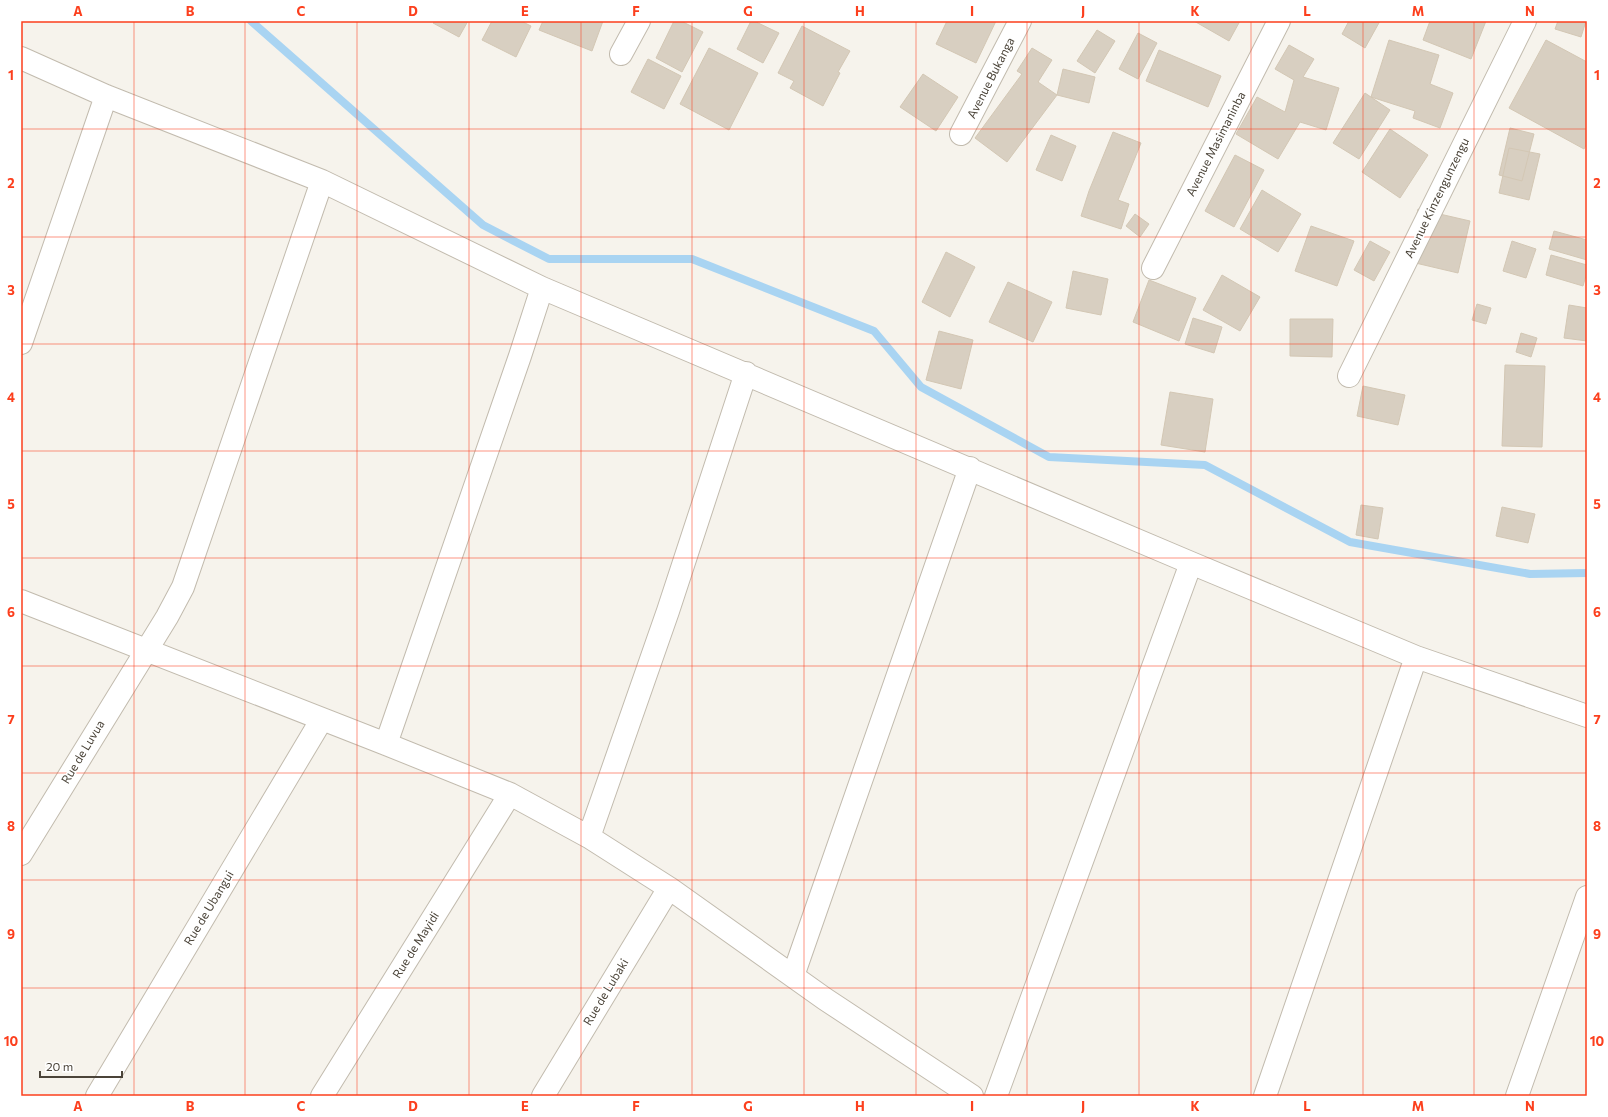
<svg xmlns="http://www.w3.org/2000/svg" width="1608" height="1117" font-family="Commissioner,sans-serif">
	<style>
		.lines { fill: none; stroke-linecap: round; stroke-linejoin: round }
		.stream { stroke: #a9d4f2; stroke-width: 8 }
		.building { fill: #d8cfc1; stroke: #d3c7b4 }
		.minor-casing { stroke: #c2bbae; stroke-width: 24 }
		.minor { stroke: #fff; stroke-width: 22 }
		.grid { fill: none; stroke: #fc3f1d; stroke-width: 1; stroke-opacity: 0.55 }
		.labels { text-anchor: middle; stroke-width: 3; stroke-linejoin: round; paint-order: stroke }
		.street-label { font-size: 12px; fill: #4b4439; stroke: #fff }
		.neatline { fill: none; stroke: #fc3f1d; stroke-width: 1.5 }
		.grid-label { font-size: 13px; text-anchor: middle; font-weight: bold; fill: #fc3f1d }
	</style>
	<rect width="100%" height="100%" fill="#f6f3ec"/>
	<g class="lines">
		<path class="stream" d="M251 21 483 225 549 259H692L874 331 921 387 1049 457 1205 465 1350 542 1530 574 1587 573"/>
	</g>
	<path class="building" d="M435 21H468L459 37 433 23Z
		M492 21H521L531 26 516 57 482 40Z
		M543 21H603L592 51 539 30Z
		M674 21H681L703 32 682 72 656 58Z
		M751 21H754L779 33 763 63 737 49Z
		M947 21H996L976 63 936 44Z
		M1194 21H1240L1229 41Z
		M1349 21H1380L1365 48 1342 34Z
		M1430 21H1486L1471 59 1423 40Z
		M1558 21H1586L1581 37 1555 29Z
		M802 26 850 51 838 72 840 73 823 106 790 88 794 81 778 73Z
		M1097 30 1115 41 1095 73 1077 61Z
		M1138 33 1157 43 1138 79 1119 69Z
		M1389 40 1439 55 1430 84 1453 93 1440 128 1413 118 1415 111 1371 97Z
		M1546 40 1587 62V143L1584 149 1509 108Z
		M1289 45 1314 59 1303 77 1339 88 1326 130 1300 122 1278 159 1236 134 1257 97 1285 112 1294 80 1275 69Z
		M709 48 758 73 729 130 680 104Z
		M1032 48 1052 60 1038 82 1057 95 1007 162 975 138 1022 74 1017 71Z
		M1159 50 1221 76 1208 107 1146 81Z
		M648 59 681 76 664 109 631 92Z
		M1063 69 1095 77 1089 103 1057 95Z
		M923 74 958 97 936 131 900 107Z
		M1365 93 1390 110 1359 159 1333 143Z
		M1510 128 1534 134 1522 181 1499 175Z
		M1390 129 1428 155 1400 198 1362 172Z
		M1113 132 1141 143 1118 200 1129 204 1121 229 1081 216 1089 191Z
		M1051 135 1076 146 1062 181 1036 170Z
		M1509 148 1540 154 1529 200 1499 193Z
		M1235 155 1264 170 1234 227 1205 211Z
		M1262 190 1301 214 1278 252 1240 229Z
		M1418 209 1470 221 1458 273 1407 261Z
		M1135 214 1149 224 1140 237 1126 226Z
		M1311 226 1354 241 1337 286 1295 271Z
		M1554 231 1587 240V260L1549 249Z
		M1370 241 1390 252 1374 281 1354 270Z
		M1512 241 1536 249 1526 278 1503 271Z
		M946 252 975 267 950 317 922 302Z
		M1551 255 1587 265V272L1583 286 1546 275Z
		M1073 271 1108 279 1101 315 1066 308Z
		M1222 275 1260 297 1240 331 1203 310Z
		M1149 280 1196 298 1179 341 1133 322Z
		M1008 282 1052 302 1033 342 989 322Z
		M1477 304 1491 308 1486 324 1472 320Z
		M1569 305 1587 308V341L1564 338Z
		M1193 318 1222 327 1214 353 1185 344Z
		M1290 319H1333L1332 357 1290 356Z
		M939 331 973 340 961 389 926 380Z
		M1521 333 1537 338 1531 357 1516 352Z
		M1505 365 1545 366 1542 447 1502 446Z
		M1363 386 1405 395 1398 425 1357 416Z
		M1170 392 1213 399 1205 452 1161 445Z
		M1361 505 1383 508 1378 539 1356 535Z
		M1502 507 1535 514 1528 543 1496 536Z"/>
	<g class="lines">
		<g class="minor-casing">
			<path id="minor" d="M621 54 639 21
				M21 58 106 96 322 181 542 288 1191 563 1416 657 1587 716
				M961 134 1020 21
				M1153 268 1279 21
				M21 343 106 96
				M1349 376 1525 21
				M21 601 386 744 510 794 589 837 669 888 825 999 972 1096
				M386 744 520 356 542 288
				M589 837 668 611 746 373
				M21 854 167 617 183 587 322 181
				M793 976 970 468
				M97 1096 322 719
				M322 1096 510 794
				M543 1096 669 888
				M996 1096 1191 563
				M1265 1096 1416 657
				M1517 1096 1587 897"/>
		</g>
		<use href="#minor" class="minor"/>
	</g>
	<path class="grid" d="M134 21V1096M245 21V1096M357 21V1096M469 21V1096M581 21V1096M692 21V1096M804 21V1096M916 21V1096M1027 21V1096M1139 21V1096M1251 21V1096M1363 21V1096M1474 21V1096M21 129H1587M21 237H1587M21 344H1587M21 451H1587M21 558H1587M21 666H1587M21 773H1587M21 880H1587M21 988H1587"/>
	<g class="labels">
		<g class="street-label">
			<text transform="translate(991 78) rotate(-63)" y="4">Avenue Bukanga</text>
			<text transform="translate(1216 144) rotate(-63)" y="4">Avenue Masimaninba</text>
			<text transform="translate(1437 198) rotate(-64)" y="4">Avenue Kinzengunzengu</text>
			<text transform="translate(83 752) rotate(-59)" y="4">Rue de Luvua</text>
			<text transform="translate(209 908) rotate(-59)" y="4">Rue de Ubangui</text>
			<text transform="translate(416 945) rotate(-58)" y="4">Rue de Mayidi</text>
			<text transform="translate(606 992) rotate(-59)" y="4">Rue de Lubaki</text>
		</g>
	</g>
	<rect width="1608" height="1117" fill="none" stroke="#ffffff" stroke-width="44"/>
	<path d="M40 1071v6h82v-6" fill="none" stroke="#4b4439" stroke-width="2"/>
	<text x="46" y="1071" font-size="12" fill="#4b4439" stroke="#ffffff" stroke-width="3" paint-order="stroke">20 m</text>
	<rect x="22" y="22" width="1564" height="1073" class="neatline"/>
	<g class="grid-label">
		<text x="78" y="16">A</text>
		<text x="190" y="16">B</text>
		<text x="301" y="16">C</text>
		<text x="413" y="16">D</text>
		<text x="525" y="16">E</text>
		<text x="636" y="16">F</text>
		<text x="748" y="16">G</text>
		<text x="860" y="16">H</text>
		<text x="972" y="16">I</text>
		<text x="1083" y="16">J</text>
		<text x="1195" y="16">K</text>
		<text x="1307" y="16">L</text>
		<text x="1418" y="16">M</text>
		<text x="1530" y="16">N</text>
		<text x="11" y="80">1</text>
		<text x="1597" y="80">1</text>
		<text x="11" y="188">2</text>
		<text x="1597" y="188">2</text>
		<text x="11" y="295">3</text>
		<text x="1597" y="295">3</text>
		<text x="11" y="402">4</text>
		<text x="1597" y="402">4</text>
		<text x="11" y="509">5</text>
		<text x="1597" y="509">5</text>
		<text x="11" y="617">6</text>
		<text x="1597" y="617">6</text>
		<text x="11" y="724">7</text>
		<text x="1597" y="724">7</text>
		<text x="11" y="831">8</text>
		<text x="1597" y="831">8</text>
		<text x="11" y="939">9</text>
		<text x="1597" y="939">9</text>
		<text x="11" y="1046">10</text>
		<text x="1597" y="1046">10</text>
		<text x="78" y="1111">A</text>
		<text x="190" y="1111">B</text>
		<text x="301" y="1111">C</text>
		<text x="413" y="1111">D</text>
		<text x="525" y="1111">E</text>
		<text x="636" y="1111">F</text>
		<text x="748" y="1111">G</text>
		<text x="860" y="1111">H</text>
		<text x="972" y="1111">I</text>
		<text x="1083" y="1111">J</text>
		<text x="1195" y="1111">K</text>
		<text x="1307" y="1111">L</text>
		<text x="1418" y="1111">M</text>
		<text x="1530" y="1111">N</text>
	</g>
</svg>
